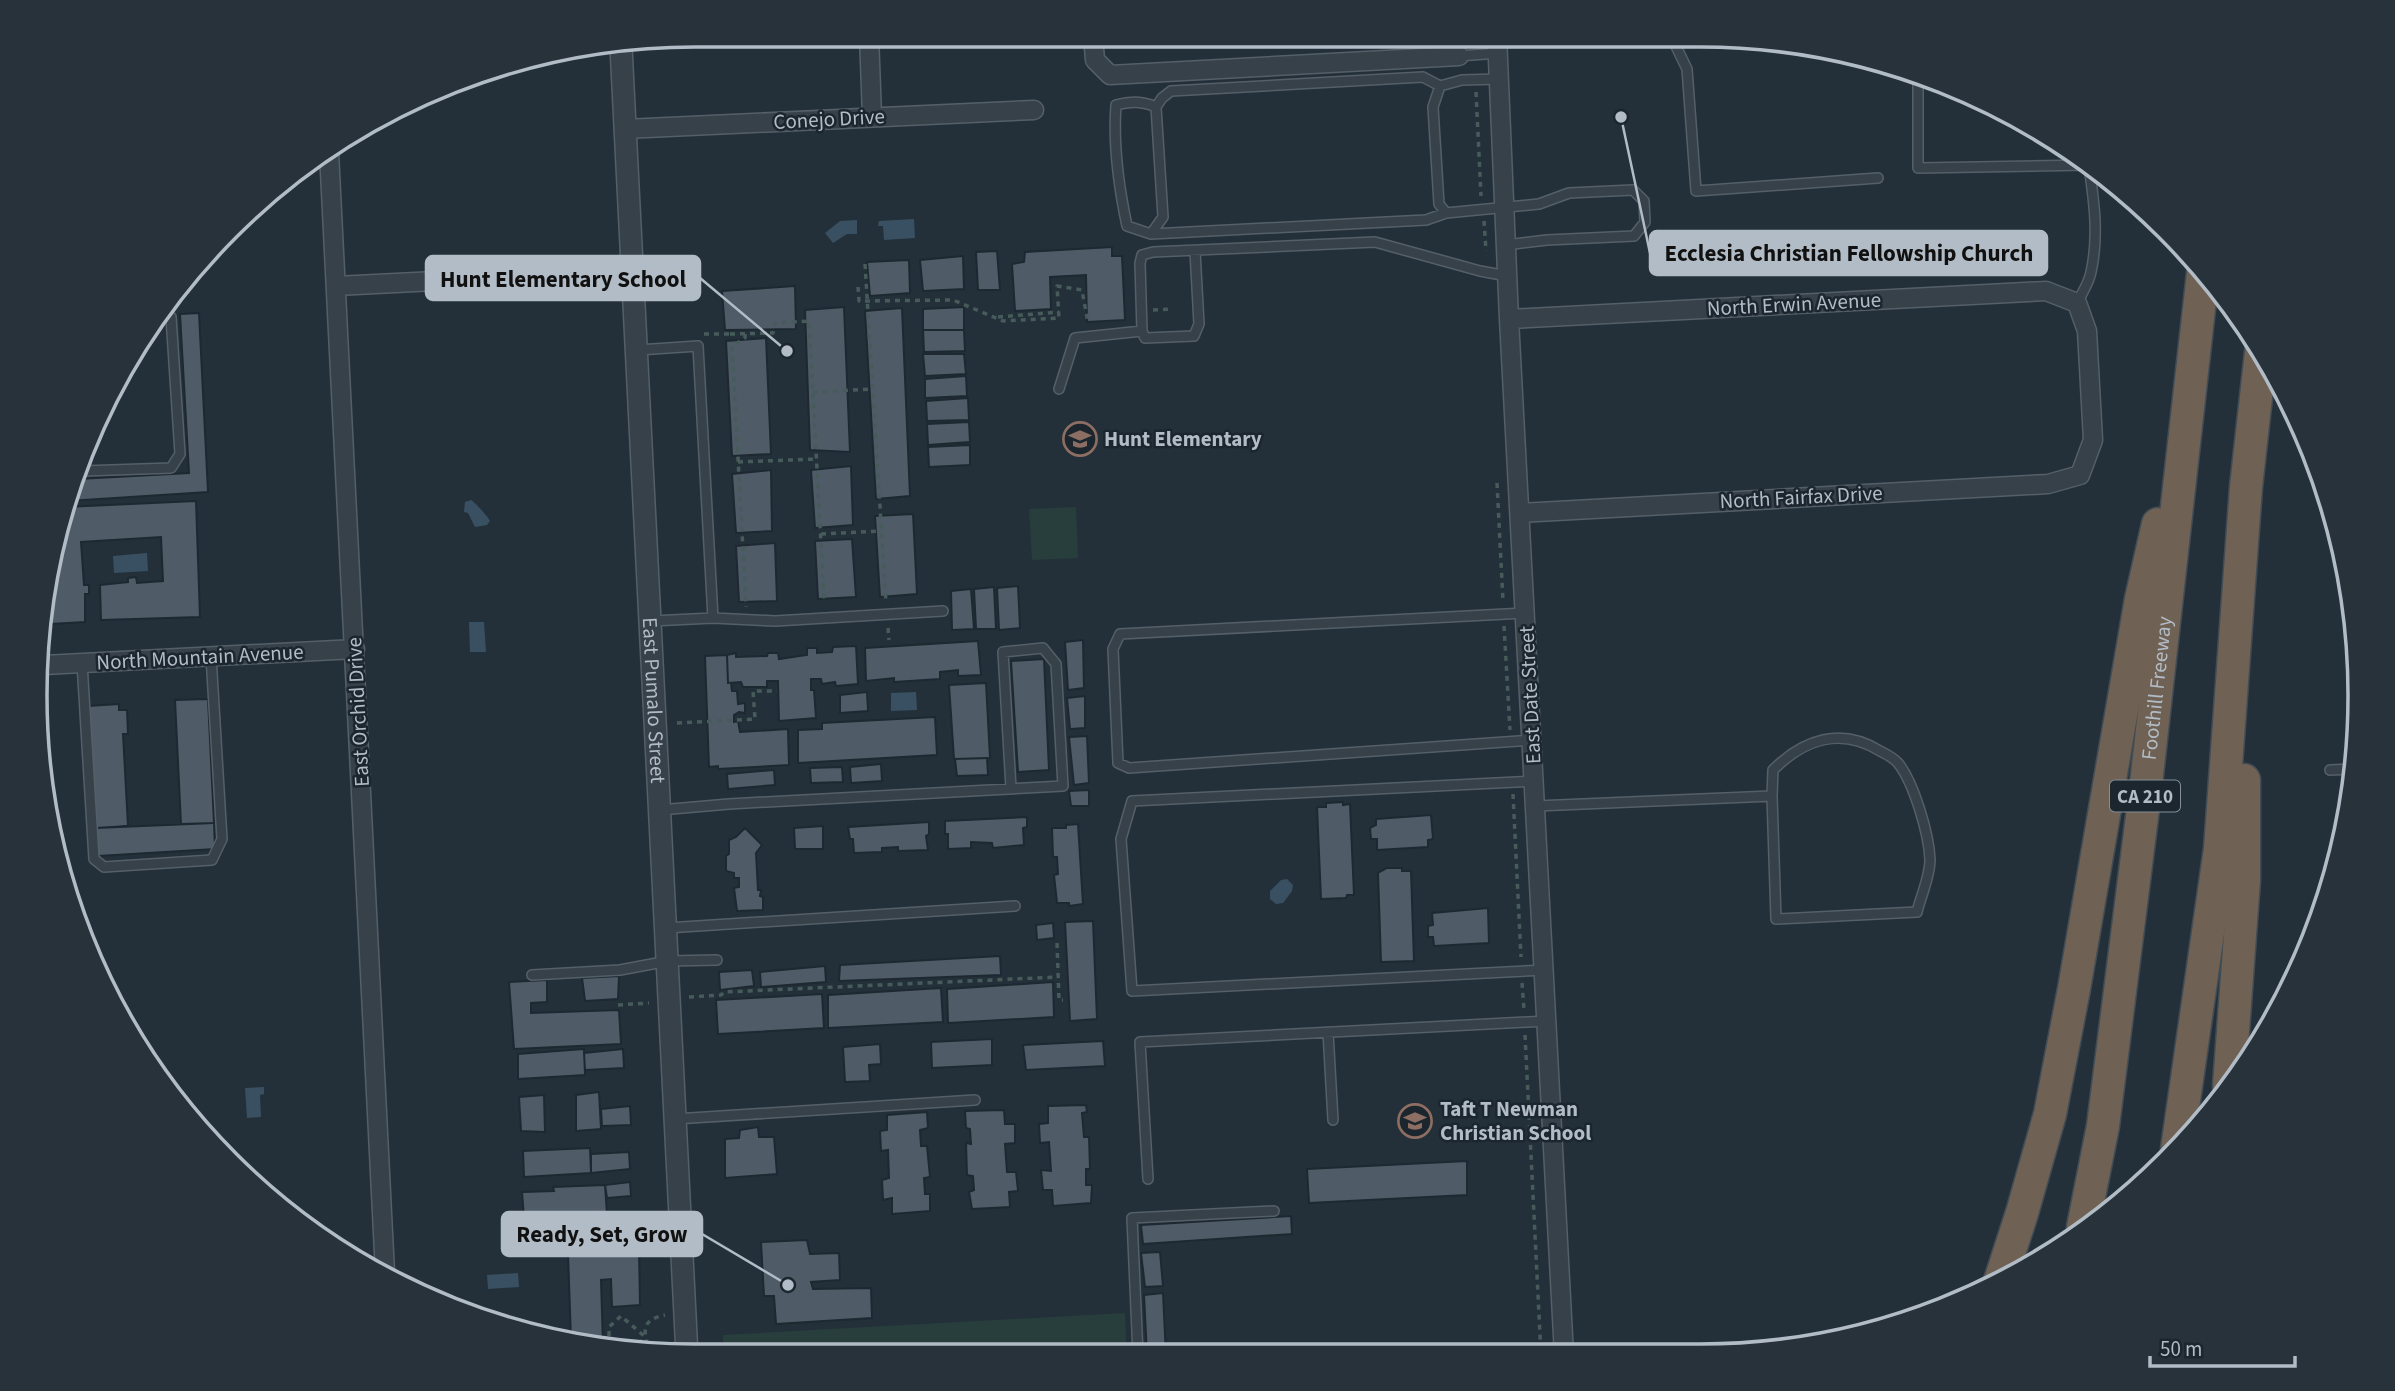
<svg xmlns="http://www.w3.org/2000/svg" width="2395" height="1391" font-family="'Source Sans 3',sans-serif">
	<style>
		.green { fill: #283e3c }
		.water { fill: #395062 }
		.building { fill: #4f5c68; stroke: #1e2831; stroke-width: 2 }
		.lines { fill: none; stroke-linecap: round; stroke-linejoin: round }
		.service-casing { stroke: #555f68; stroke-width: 12 }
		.minor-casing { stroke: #555f68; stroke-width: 21 }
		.tertiary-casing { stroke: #555f68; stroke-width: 24 }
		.motorway-casing { stroke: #424c55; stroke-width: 35 }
		.path { stroke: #475b5b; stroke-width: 3.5; stroke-dasharray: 5 5; stroke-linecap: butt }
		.service { stroke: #37414a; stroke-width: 9 }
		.minor { stroke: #37414a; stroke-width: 18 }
		.tertiary { stroke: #37414a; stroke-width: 21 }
		.motorway { stroke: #6f6154; stroke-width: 32 }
		.labels { text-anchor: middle; stroke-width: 5; stroke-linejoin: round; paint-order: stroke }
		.shield { fill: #1c262f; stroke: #858f99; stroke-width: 2 }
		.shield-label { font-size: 19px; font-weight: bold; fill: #b2bcc6 }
		.street-label { font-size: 21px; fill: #b2bcc6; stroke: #1c262f }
		.poi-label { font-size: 21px; font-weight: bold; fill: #b2bcc6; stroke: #1c262f; text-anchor: start }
		.rim { fill: none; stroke: #b2bcc6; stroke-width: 3.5 }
		.leader { fill: none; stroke: #b2bcc6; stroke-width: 2.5 }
		.callout-dot { fill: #b2bcc6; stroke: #1c262f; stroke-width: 2.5 }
		.callout { fill: #b2bcc6; stroke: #b2bcc6; stroke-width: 2.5 }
		.callout-label { font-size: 23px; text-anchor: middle; font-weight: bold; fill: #111 }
	</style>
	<rect width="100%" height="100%" fill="#233039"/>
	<path class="green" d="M1076 507 1078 558 1032 560 1029 509Z
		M1125 1313 1127 1355H723V1335Z"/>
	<path class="water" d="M914 219 915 238 884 240 883 226H878L879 221Z
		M857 220V234H847L833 243 825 233 840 221Z
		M471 500C475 502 489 518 490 521L487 525 475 527 468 513 464 512 465 502Z
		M147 553 148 571 114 573 113 556Z
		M469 622H484L486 652H470Z
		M916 692 917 710 891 711V693Z
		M1287 879 1293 885 1292 891 1283 903 1276 904 1270 899V891L1281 880Z
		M264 1087V1094L260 1095 261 1117 247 1118 245 1088Z
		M518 1273 519 1287 488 1289 487 1275Z"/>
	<path class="building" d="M1112 247V256H1122L1125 320 1087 322 1086 275 1050 277 1051 309 1015 311 1012 264 1024 262 1025 252Z
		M997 251 1000 290H978L976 252Z
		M963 256 964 289 923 291 920 260Z
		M909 260 910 293 870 296 867 262Z
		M795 286 796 329 725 330 722 291Z
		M844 307 850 452 810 450 805 310Z
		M964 307V330H923V309Z
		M902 308 910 496 876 499 865 311Z
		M199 313 208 492 68 501 78 479 189 473 180 314Z
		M923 330H964L965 351 924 352Z
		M766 338 771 454 732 456 726 341Z
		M923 354H964L966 374 925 376Z
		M966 376 967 396 925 398V379Z
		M968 398 969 420 927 421 926 401Z
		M969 422 970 442 928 445 927 424Z
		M970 445V465L929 467 928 447Z
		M851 466 853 525 815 528 811 470Z
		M771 470 772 531 736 533 732 474Z
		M196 501 200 617 101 620 100 585 128 582V578L136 577 137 583 163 581 161 537 81 542 84 585H89V594H85V622L50 624 49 612 58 524 65 507Z
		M913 514 917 594 880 597 875 516Z
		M852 539 856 597 818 599 815 541Z
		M775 543 777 601 739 602 736 546Z
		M1018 586 1020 628 999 630 997 588Z
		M994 587 996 629H976L974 589Z
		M971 589 974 629 952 630 951 591Z
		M1083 640 1084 688 1068 690 1065 642Z
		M978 641 981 675 958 676V670L940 672V679L894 682V678L866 681 865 648Z
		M856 646 858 684 836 686 835 682 822 684 821 679H811V690H814L816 718 779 721 778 681H767V687H743L741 682 728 683 727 655 736 653V657L767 656 768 653H778L779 659 807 655V648H817V653L832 652 833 647Z
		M727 655 728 683H731L732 691H737L738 704 745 703V713L739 712 734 715V722L738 721 740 732 788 729 789 765 718 769V766L709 767 705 656Z
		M1044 659 1049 770 1018 772 1011 661Z
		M986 683 990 758 954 759 949 685Z
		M867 692 868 711 840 713V695Z
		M1085 696V728L1070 729 1067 698Z
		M208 699 214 823 181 824 175 700Z
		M119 704V710H127L128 734H123L128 826 96 828 88 706Z
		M935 717 937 755 798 763V730L822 729V723Z
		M1087 736 1089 783 1074 785 1069 737Z
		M987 758 988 775 957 776 955 759Z
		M881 764 882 781 851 783 850 767Z
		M842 767 843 782 811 783 810 768Z
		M774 770 775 785 728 789 727 774Z
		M1089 790V806H1071L1069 791Z
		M1343 802V805L1350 804 1354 895H1347L1346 898 1321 899 1317 807H1326V803Z
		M1431 815 1433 839 1428 840V847L1377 850V839H1371L1370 828 1376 825V819Z
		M1027 817V827L1023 828 1024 845 993 848 992 843 971 842V848L948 849V834H945V821Z
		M929 822V834L926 836 928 850 898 851V847L882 848V852L854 853 853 839H850L848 827Z
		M214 823 215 849 98 856 96 828Z
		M1078 824 1083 904 1069 906V903H1057L1054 875 1058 874 1057 857H1053L1052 828H1066V825Z
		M823 826V849H795L794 828Z
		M745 828 762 845 756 853 758 890H761L760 896 763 897V910L737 911 734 888 739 887V878H734V873L726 871V856L729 854V840L736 837Z
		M1387 868H1402V871H1411L1414 961 1381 962 1378 873Z
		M1488 908 1489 943 1434 946 1433 937H1428V926L1433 925 1432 913Z
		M1093 921 1097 1019 1070 1021 1065 922Z
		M1053 923 1054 938 1037 940 1036 925Z
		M1000 956 1001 975 839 981 840 965Z
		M825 966 826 982 761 987 760 972Z
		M752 970 754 986 720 990 719 972Z
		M619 976 618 999 585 1001 582 978Z
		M547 980V1002L531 1003V1013L619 1010 621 1044 514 1049 509 982Z
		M1053 982 1054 1017 948 1023 947 989Z
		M941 988 943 1022 828 1028V995Z
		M822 994 824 1028 718 1034 716 1000Z
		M992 1039V1065L932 1068 931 1042Z
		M1103 1041 1105 1066 1026 1070 1023 1045Z
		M880 1044 881 1064 869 1065 870 1081 845 1082 843 1047Z
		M584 1049 585 1075 518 1079V1054Z
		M623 1049 624 1068 585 1070 584 1053Z
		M599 1092 601 1129 576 1131V1095Z
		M544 1095 545 1132 521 1131 519 1097Z
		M1086 1105 1087 1112 1082 1113 1084 1137H1089L1090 1169H1086V1185H1092L1091 1203 1053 1206 1052 1190H1043L1041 1170 1051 1171 1049 1142 1040 1143 1039 1124 1048 1123V1106Z
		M630 1106 631 1125 602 1126 601 1109Z
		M1004 1110 1005 1124H1015V1143L1005 1144 1007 1172H1016L1018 1191 1009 1192 1010 1207 972 1209 969 1192 974 1190 973 1176 967 1175 966 1143 971 1144 970 1129 966 1128 965 1111Z
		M927 1112 928 1128 920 1130 921 1146H927L930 1177 924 1178 925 1194H930V1211L892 1214V1198L883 1200 882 1180 889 1178 888 1150 881 1151 880 1131 887 1130V1115Z
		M758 1127 759 1137H774L777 1174 725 1178V1139L739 1138 740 1130Z
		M590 1148 591 1173 524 1177 523 1151Z
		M629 1152 630 1169 591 1173V1154Z
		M1467 1161V1195L1309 1203 1307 1169Z
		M630 1182 631 1196 607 1198 605 1185Z
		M605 1185 607 1214 552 1217 553 1244H526L522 1192 554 1191 553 1187Z
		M1291 1216 1292 1234 1143 1244 1141 1225Z
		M807 1240 810 1254 839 1253 840 1280 811 1282 813 1289 871 1288 872 1318 776 1324 774 1296H764L761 1242Z
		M639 1248 640 1305 612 1307 611 1279 601 1280 603 1345 571 1339 568 1254Z
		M1160 1252 1163 1286 1145 1287 1141 1253Z
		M1163 1293 1166 1355H1147L1144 1295Z"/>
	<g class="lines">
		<g class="service-casing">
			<path id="service" d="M1671 36 1687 69 1696 191 1878 178
				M1497 43 1673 36
				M1459 56 1498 53
				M1918 73V168L2089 165
				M1499 79 1462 80 1440 86 1433 107 1439 204 1446 213 1539 204 1569 193 1633 190 1644 201 1645 222 1634 236 1547 240 1506 245
				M1156 107C1142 101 1131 101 1116 105 1113 144 1119 188 1127 226L1151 234 1163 217 1156 107 1162 98 1171 91 1423 77 1440 86
				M1151 234 1426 220 1446 213
				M1195 251 1199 324 1194 336 1145 338 1142 331 1140 263 1142 255 1153 252 1375 242 1480 271 1507 276
				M2077 303C2082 293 2089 283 2091 272 2099 236 2094 201 2089 166
				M638 350 698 346 713 618 651 621
				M1059 389 1075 338 1142 331
				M82 471 171 468 180 454 171 317
				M1525 613 1120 634 1113 649 1118 763 1129 768 1532 740
				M713 618 775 621 943 611
				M82 663 94 859 104 867 212 860 222 839 211 656
				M2330 770 2353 769
				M1534 781 1132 801 1121 839 1132 991 1544 970
				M1536 806 1772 796 1776 919 1917 912C1921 896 1930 876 1930 860 1929 834 1914 783 1898 763 1894 758 1886 754 1880 751 1841 727 1804 739 1773 770L1772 796
				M660 810 729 804 1063 786 1056 664 1043 648 1003 652 1011 788
				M666 928 1015 906
				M532 975 620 970 668 961 717 960
				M1328 1032 1333 1120
				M675 1119 975 1100
				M1148 1179 1140 1042 1546 1021
				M1138 1355 1132 1218 1274 1211"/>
		</g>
		<g class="minor-casing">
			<path id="minor" d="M869 35 872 117
				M1093 36 1095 60 1110 75 1459 56
				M1497 36 1509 319 1564 1355
				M625 129 1034 110
				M329 152 385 1273
				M336 286 634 271
				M1509 319 2046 291 2077 303 2087 331 2093 440 2080 475 2048 484 1521 513
				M44 665 355 649"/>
		</g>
		<g class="tertiary-casing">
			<g id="tertiary">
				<path id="s1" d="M621 47 687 1355"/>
			</g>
		</g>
		<g class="motorway-casing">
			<g id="motorway">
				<path d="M2229 1086 2244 880V780"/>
				<path d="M2177 1149 2220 849 2246 487 2261 352"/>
				<path id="s2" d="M2083 1227 2103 1126 2145 793 2203 273"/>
				<path d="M2000 1281 2022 1213 2050 1114 2074 989 2141 599 2158 524"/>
			</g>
		</g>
		<path class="path" d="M1476 92 1481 196
			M1484 221 1486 251
			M865 264 886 603
			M858 287 859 301 953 300 1003 321 1059 318 1057 286 1082 290 1088 323
			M1153 310 1172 309
			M998 317 1059 312
			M704 334H730V330
			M730 334 773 333 775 323 809 321 824 599
			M745 334V338L732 346 746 607
			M813 392 873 389
			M738 462 817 459
			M1497 483 1503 601
			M821 534 881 531
			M1504 626 1510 730
			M888 628 889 640
			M677 723 755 719 753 691H777
			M1513 794 1521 957
			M1057 943 1059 1000H1063
			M1522 983 1524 1010
			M689 997 721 995 724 992 1058 977
			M618 1005 649 1003
			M1525 1035 1541 1355
			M1458 1136 1530 1131
			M609 1346V1327L621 1316 644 1336 637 1351
			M650 1354C644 1333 639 1320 665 1315"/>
		<use href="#service" class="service"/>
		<use href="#minor" class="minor"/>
		<use href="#tertiary" class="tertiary"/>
		<use href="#motorway" class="motorway"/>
	</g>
	<defs>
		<g id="school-ring" transform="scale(1.75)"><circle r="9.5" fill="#1c262f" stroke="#8d6e63" stroke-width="1.5"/><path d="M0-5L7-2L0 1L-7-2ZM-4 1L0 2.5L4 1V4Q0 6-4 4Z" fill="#8d6e63"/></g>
	</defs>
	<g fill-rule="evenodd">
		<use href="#school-ring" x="1080" y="439"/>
		<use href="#school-ring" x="1415" y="1121"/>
	</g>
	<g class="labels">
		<rect class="shield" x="2110" y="780.5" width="70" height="31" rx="5"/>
		<g class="shield-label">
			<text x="2145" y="803">CA 210</text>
		</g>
		<g class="street-label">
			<text transform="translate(829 119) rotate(-3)" y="7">Conejo Drive</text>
			<text transform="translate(1794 304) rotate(-3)" y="7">North Erwin Avenue</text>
			<text transform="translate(1801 497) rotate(-3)" y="7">North Fairfax Drive</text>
			<text transform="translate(200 657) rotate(-3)" y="7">North Mountain Avenue</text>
			<text dy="7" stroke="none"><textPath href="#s2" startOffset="544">Foothill Freeway</textPath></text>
			<text transform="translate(1530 695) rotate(-93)" y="7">East Date Street</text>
			<text dy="7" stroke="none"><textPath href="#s1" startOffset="654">East Pumalo Street</textPath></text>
			<text transform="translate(358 712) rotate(-93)" y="7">East Orchid Drive</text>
		</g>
		<g class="poi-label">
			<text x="1104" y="446">Hunt Elementary</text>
			<text x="1440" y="1116">Taft T Newman<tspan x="1440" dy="24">Christian School</tspan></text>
		</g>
	</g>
	<path d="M0 0H2395V1391H0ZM695 47H1700A648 648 0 0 1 2348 695V696A648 648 0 0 1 1700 1344H695A648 648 0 0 1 47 696V695A648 648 0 0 1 695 47Z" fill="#28323b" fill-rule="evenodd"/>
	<path class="rim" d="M695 47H1700A648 648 0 0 1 2348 695V696A648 648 0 0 1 1700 1344H695A648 648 0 0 1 47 696V695A648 648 0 0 1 695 47Z"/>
	<path class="leader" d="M1621 117L1650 253M787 351L700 278M788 1285L702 1234"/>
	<g class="callout-dot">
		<circle cx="1621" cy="117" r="7"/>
		<circle cx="787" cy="351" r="7"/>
		<circle cx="788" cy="1285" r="7"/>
	</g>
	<g class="callout">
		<rect x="1650" y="231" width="397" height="44" rx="7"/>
		<rect x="426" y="256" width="274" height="44" rx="7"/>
		<rect x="502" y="1212" width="200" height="44" rx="7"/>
	</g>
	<g class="callout-label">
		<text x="1849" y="261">Ecclesia Christian Fellowship Church</text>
		<text x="563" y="287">Hunt Elementary School</text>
		<text x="602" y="1242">Ready, Set, Grow</text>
	</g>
	<path d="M2150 1356v10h145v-10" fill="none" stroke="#b2bcc6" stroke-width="3.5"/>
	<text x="2160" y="1356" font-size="21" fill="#b2bcc6" stroke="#1c262f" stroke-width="5" paint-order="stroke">50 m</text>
</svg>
